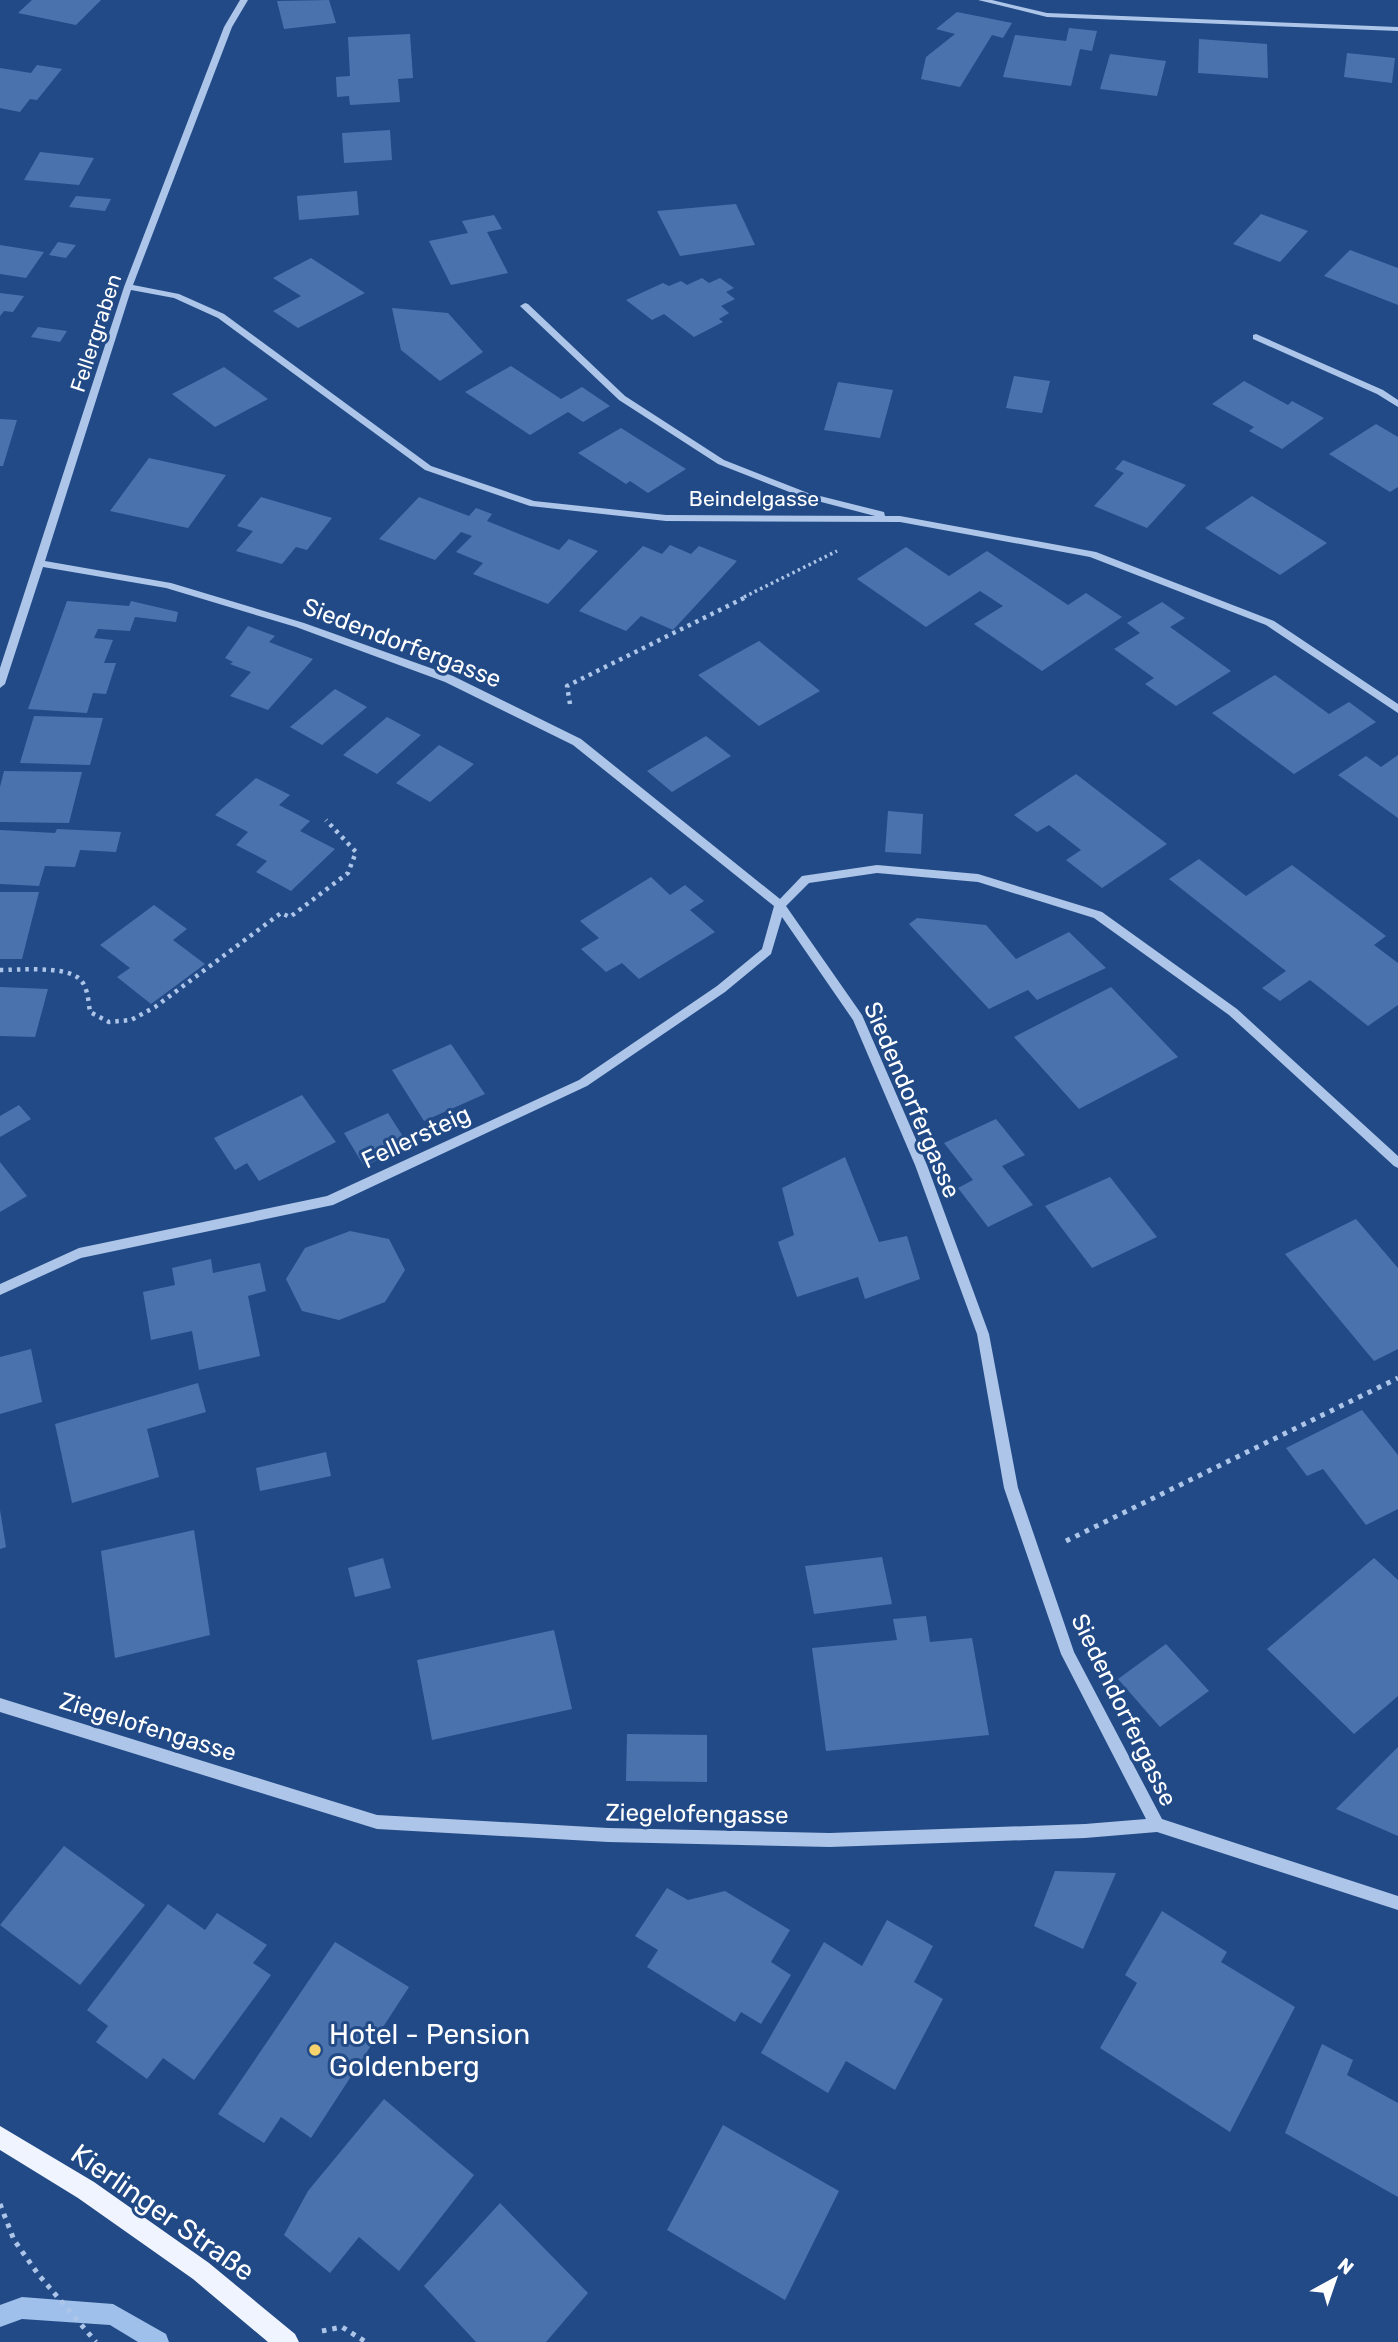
<svg xmlns="http://www.w3.org/2000/svg" width="1398" height="2342" font-family="Rubik,sans-serif">
	<style>
		.lines { fill: none; stroke-linecap: round; stroke-linejoin: round }
		.stream { fill: #9fc0eb; fill-rule: evenodd }
		.building { fill: #4a73ae }
		.path-far2 { stroke: #acc5e9; stroke-width: 3.5; stroke-dasharray: 2.5 3.5; stroke-linecap: butt }
		.path-far1 { stroke: #acc5e9; stroke-width: 4.5; stroke-dasharray: 3.5 5; stroke-linecap: butt }
		.path { stroke: #acc5e9; stroke-width: 5; stroke-dasharray: 4.5 6; stroke-linecap: butt }
		.minor { fill: #acc5e9; fill-rule: evenodd }
		.major { fill: #eff4fe; fill-rule: evenodd }
		.poi-dot { fill: #f6d36d; stroke: #224a86; stroke-width: 2.5 }
		.labels { text-anchor: middle; stroke-width: 6; stroke-linejoin: round; paint-order: stroke }
		.far-street-label { font-size: 21px; fill: #fff; stroke: #224a86 }
		.street-label { font-size: 24px; fill: #fff; stroke: #224a86 }
		.near-poi-label { font-size: 28px; fill: #fff; stroke: #224a86; text-anchor: start }
		.near-street-label { font-size: 28px; fill: #fff; stroke: #224a86 }
	</style>
	<rect width="100%" height="100%" fill="#224a86"/>
	<g class="lines">
		<path class="stream" d="M22 2297 113 2304 166 2334 169 2342H138L110 2325 22 2319 0 2327V2305Z"/>
	</g>
	<path class="building" d="M32 0H101L76 25 18 13Z
		M329 0 336 23 284 29 277 1Z
		M957 12 1012 23 1003 38 992 35 960 87 921 79 926 57 955 34 936 29Z
		M1069 28 1097 31 1092 51 1080 49 1071 86 1003 77 1015 35 1066 41Z
		M410 34 413 78 398 79 400 102 350 105 349 96 337 97 336 77 350 76 348 37Z
		M1199 39 1267 44 1268 78 1198 73Z
		M1347 53 1395 58 1392 83 1344 77Z
		M1110 54 1166 61 1157 96 1100 89Z
		M37 65 62 69 37 100 30 99 20 112 0 108V68L31 73Z
		M390 130 392 160 344 163 342 133Z
		M40 152 94 158 79 185 24 180Z
		M357 191 359 215 299 220 297 196Z
		M76 196 111 199 105 211 69 207Z
		M736 204 755 245 680 256 657 211Z
		M1261 214 1308 231 1280 262 1233 244Z
		M494 215 502 229 487 232 508 273 451 285 429 241 468 233 462 221Z
		M58 242 76 245 66 258 49 255Z
		M0 245 44 252 26 278 0 274Z
		M1350 250 1398 268V305L1324 276Z
		M311 258 365 293 298 328 273 311 301 296 273 278Z
		M702 278 709 283 720 278 734 288 726 292 735 299 721 306 729 313 719 319 723 322 694 337 664 314 652 320 626 300 663 283 669 286 681 281 687 285Z
		M0 293 24 296 13 312 4 311 0 316Z
		M392 308 448 313 483 352 440 381 401 350Z
		M38 327 67 331 60 342 31 337Z
		M511 366 561 399 582 387 610 406 583 422 568 412 530 435 465 392Z
		M224 367 268 399 215 427 172 394Z
		M1014 376 1050 381 1042 413 1006 408Z
		M1244 381 1288 405 1292 401 1324 418 1282 449 1249 431 1254 427 1212 404Z
		M838 382 893 390 880 438 824 430Z
		M0 419 17 420 3 466H0Z
		M1376 424 1398 437V487L1390 492 1329 454Z
		M621 428 686 469 648 493 630 481 626 484 578 453Z
		M149 458 226 475 188 528 110 511Z
		M1123 460 1186 485 1147 528 1094 506 1124 473 1115 469Z
		M1252 496 1327 543 1280 575 1205 528Z
		M261 497 332 518 307 550 296 547 282 564 236 551 253 531 237 526Z
		M419 497 469 516 476 508 492 514 487 521 559 550 569 539 598 551 548 604 473 574 483 563 456 552 472 536 461 532 435 560 379 539Z
		M670 545 691 554 699 546 737 561 673 630 641 616 626 631 579 611 643 546 662 554Z
		M906 547 949 576 987 551 1068 605 1086 593 1122 617 1042 671 974 624 1003 606 980 591 926 627 857 579Z
		M67 601 129 606 131 601 178 612 176 622 135 617 130 631 98 629 94 638 113 640 104 663H116L106 694 93 693 87 713 28 709Z
		M1162 602 1185 618 1170 627 1231 671 1176 706 1145 684 1154 678 1114 649 1140 633 1127 623Z
		M248 626 275 636 269 642 313 659 268 710 230 696 251 672 230 664 233 662 225 658Z
		M759 641 820 691 759 726 698 675Z
		M1275 675 1329 714 1349 702 1376 722 1294 774 1212 713Z
		M335 689 367 707 322 745 290 727Z
		M34 716 103 718 90 765 20 763Z
		M387 717 421 735 377 774 343 755Z
		M706 736 731 756 672 792 647 771Z
		M439 745 474 764 430 802 396 783Z
		M1398 755V818L1338 775 1366 756 1381 767Z
		M4 771 82 772 69 823 0 822V787Z
		M1076 774 1167 844 1102 888 1066 860 1081 850 1049 825 1037 832 1014 815Z
		M256 778 290 795 279 805 310 821 300 831 335 849 291 891 256 872 267 861 236 845 248 832 215 815Z
		M888 811 923 814 921 854 885 852Z
		M57 829 121 832 116 852 80 850 75 867 45 866 39 886 0 884V830L55 833Z
		M1199 859 1246 896 1292 865 1386 936 1374 945 1398 963V1005L1368 1026 1310 980 1280 1001 1262 988 1286 971 1169 879Z
		M651 877 670 895 685 885 704 901 690 910 715 932 639 979 622 963 606 972 581 949 599 938 580 921Z
		M0 892H39L22 959H0Z
		M154 905 187 929 173 940 205 964 151 1004 117 977 130 968 100 945Z
		M917 918 986 925 1016 959 1069 932 1106 968 1037 1000 1028 990 989 1009 909 924Z
		M0 987 48 989 35 1037 0 1036Z
		M1111 987 1178 1057 1079 1109 1014 1037Z
		M451 1044 485 1094 424 1121 392 1070Z
		M302 1095 336 1142 259 1181 247 1163 235 1170 214 1138Z
		M19 1105 31 1119 0 1137V1116Z
		M388 1113 409 1146 364 1166 344 1133Z
		M996 1119 1025 1155 1002 1166 1033 1205 988 1227 958 1188 973 1180 944 1143Z
		M845 1157 879 1242 907 1236 920 1279 865 1299 858 1277 797 1297 778 1242 794 1235 782 1188Z
		M0 1162 27 1196 0 1212Z
		M1110 1177 1157 1237 1092 1268 1045 1206Z
		M1356 1219 1398 1268V1349L1374 1361 1285 1254Z
		M350 1231 389 1239 405 1270 385 1302 339 1320 302 1311 286 1279 305 1248Z
		M211 1259 213 1273 260 1263 266 1291 248 1296 260 1356 199 1370 192 1331 151 1340 143 1292 175 1285 172 1268Z
		M31 1349 42 1402 0 1414V1357Z
		M198 1383 206 1412 147 1429 159 1477 72 1503 55 1424Z
		M1362 1410 1398 1455V1509L1366 1525 1323 1469 1307 1476 1286 1448Z
		M326 1452 331 1476 260 1491 256 1468Z
		M0 1510 6 1547 0 1549Z
		M194 1530 210 1635 115 1658 101 1551Z
		M882 1557 892 1604 814 1614 805 1566Z
		M383 1558 391 1588 355 1597 348 1568Z
		M1374 1558 1398 1580V1696L1354 1734 1267 1649Z
		M926 1616 930 1642 972 1638 989 1735 826 1751 812 1648 897 1640 893 1619Z
		M554 1630 572 1709 432 1740 417 1660Z
		M1166 1644 1209 1691 1160 1727 1118 1679Z
		M627 1734 707 1735V1782L626 1781Z
		M1398 1747V1836L1336 1809Z
		M64 1846 145 1905 80 1985 0 1925Z
		M1055 1871 1116 1873 1083 1949 1034 1926Z
		M667 1888 688 1900 725 1891 790 1930 771 1962 791 1975 761 2024 741 2012 735 2022 647 1967 658 1950 635 1936Z
		M168 1904 205 1930 217 1913 267 1945 253 1963 271 1975 194 2080 163 2058 147 2079 96 2042 108 2026 87 2010Z
		M1162 1911 1227 1952 1221 1962 1295 2007 1230 2132 1100 2048 1137 1983 1125 1975Z
		M887 1920 933 1946 914 1982 943 1999 895 2090 846 2061 828 2093 761 2053 824 1942 862 1966Z
		M335 1942 409 1987 311 2138 281 2117 264 2143 218 2114Z
		M1322 2044 1353 2060 1347 2075 1398 2103V2197L1285 2133Z
		M384 2099 474 2175 399 2271 359 2237 330 2273 284 2235 308 2191Z
		M723 2125 839 2191 785 2300 667 2230Z
		M500 2203 588 2293 546 2342H476L424 2286Z"/>
	<g class="lines">
		<path class="path-far2" d="M744 597 837 551"/>
		<path class="path-far1" d="M570 704 567 686 748 596
			M0 970C19 970 61 966 77 977 88 984 88 1000 90 1012L109 1022 131 1020 155 1007 281 913 290 917 348 873 356 852 326 820"/>
		<path class="path" d="M1066 1541 1398 1378
			M0 2204 14 2240 38 2274 96 2342
			M322 2331 342 2327 366 2342"/>
		<path class="minor" d="M240 0H248L232 27 133 285 179 294 224 314 431 466 534 501 666 515 875 516 802 497 718 464 619 400 520 306 525 303 528 304 625 396 724 460 808 493 884 512 885 516H900L1096 552 1274 621 1398 704V713L1266 625 1090 557 900 522 666 521 530 506 425 470 218 318 174 298 131 290 45 561 171 583 304 623 453 676 581 739 780 899 802 876 877 865 978 874 1102 912 1237 1009 1398 1156V1168L1394 1166 1229 1015 1094 918 978 882 877 873 809 883 786 906 862 1015 927 1165 989 1334 1018 1488 1074 1652 1162 1819 1398 1896V1910L1157 1832 1085 1838 830 1847 608 1842 377 1829 0 1712V1698L377 1815 608 1828 830 1833 1085 1824 1146 1819 1061 1654 1004 1488 977 1334 915 1165 853 1020 782 917 771 954 725 992 587 1086 333 1205 81 1258 0 1295V1284L79 1248 327 1196 579 1080 717 986 762 949 774 906 573 745 445 682 296 627 166 588 43 567 5 684 0 688V668L124 287 224 27Z
			M978 0H992L1047 13 1398 27V31L1047 17Z
			M1256 334 1383 390 1398 400V407L1377 394 1253 339V335Z"/>
		<path class="major" d="M0 2126 94 2182 209 2263 295 2334 299 2342H268L193 2279 78 2198 0 2150Z"/>
	</g>
	<circle class="poi-dot" cx="315" cy="2050" r="7"/>
	<g class="labels">
		<g class="far-street-label">
			<text transform="translate(96 333) rotate(-72)" y="7">Fellergraben</text>
			<text x="754" y="506">Beindelgasse</text>
		</g>
		<g class="street-label">
			<text transform="translate(402 643) rotate(21)" y="8">Siedendorfergasse</text>
			<text transform="translate(912 1100) rotate(67)" y="8">Siedendorfergasse</text>
			<text transform="translate(416 1137) rotate(-25)" y="8">Fellersteig</text>
			<text transform="translate(1124 1710) rotate(64)" y="8">Siedendorfergasse</text>
			<text transform="translate(148 1727) rotate(17)" y="8">Ziegelofengasse</text>
			<text transform="translate(697 1814) rotate(1)" y="8">Ziegelofengasse</text>
		</g>
		<g class="near-poi-label">
			<text x="329" y="2044">Hotel - Pension<tspan x="329" dy="32">Goldenberg</tspan></text>
		</g>
		<g class="near-street-label">
			<text transform="translate(163 2212) rotate(35)" y="10">Kierlinger Straße</text>
		</g>
	</g>
	<g transform="translate(1335 2279) rotate(40)" stroke="#224a86" stroke-width="5" paint-order="stroke">
	<path d="M0-5L12 26L0 18L-12 26Z" fill="#ffffff"/>
	<text y="-10" font-size="19" font-weight="bold" text-anchor="middle" fill="#ffffff">N</text>
	</g>
</svg>
